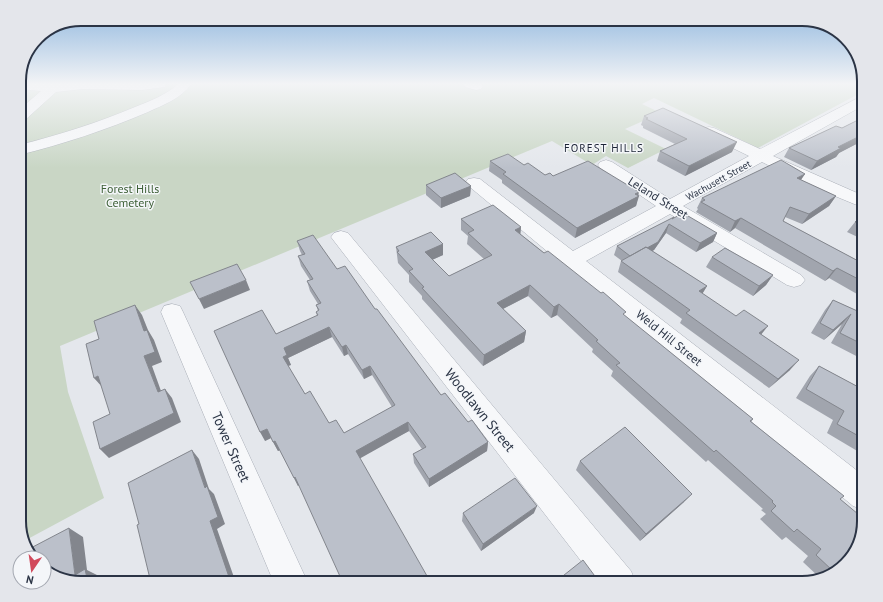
<svg xmlns="http://www.w3.org/2000/svg" width="883" height="602" font-family="'PT Sans',sans-serif">
	<style>
		.green { fill: #c9d6c5 }
		.lines { fill: none; stroke-linecap: round; stroke-linejoin: round }
		.minor-casing { stroke: #a9aeb7; stroke-width: 1 }
		.minor { fill: #f7f8fa; fill-rule: evenodd }
		.wall { fill: #a1a5ae; fill-rule: evenodd }
		.shaded-wall { fill: #83868d }
		.building { fill: #bbc0ca; stroke: #83868d; fill-rule: evenodd }
		.labels { text-anchor: middle; stroke-width: 3; stroke-linejoin: round; paint-order: stroke }
		.far-street-label { font-size: 10px; fill: #2b3445; stroke: #f4f6f9 }
		.far-neighbourhood-label { font-size: 11px; letter-spacing: 1px; fill: #1d2536; stroke: #f4f6f9 }
		.park-label { font-size: 12px; fill: #3f6138; stroke: #f4f6f9 }
		.street-label { font-size: 12px; fill: #2b3445; stroke: #f4f6f9 }
		.near-street-label { font-size: 14px; fill: #2b3445; stroke: #f4f6f9 }
		.rim { fill: none; stroke: #2b3445; stroke-width: 2 }
	</style>
	<rect width="100%" height="100%" fill="#e4e7ec"/>
	<path class="green" d="M19 84H864V91L758 148 654 98 642 104 661 113 625 129 666 149 628 168 606 156 592 165 552 141 60 346 68 392 104 498 24 541 19 525Z"/>
	<g class="lines">
		<g class="minor-casing">
			<path id="minor" d="M19 84H166L165 87 142 90 83 89 56 92 24 121 19 122V110L41 91 19 89Z
				M178 84H191C182 98 163 105 148 112 106 130 63 144 19 155V145C59 135 97 123 135 107 150 101 166 95 178 84Z
				M464 84H481L483 86 481 89 476 90 465 87Z
				M864 95V105L773 156 864 196V208L808 185 762 162 683 206 801 275 805 280 801 285 794 287 787 285 670 214 586 261 864 476V510L853 506 465 183 468 179 474 178 480 179 573 251 656 206 600 168 598 165 600 162 606 160 612 162 670 199 749 156 704 134 702 131 704 128 709 127 714 128 760 149Z
				M341 231 348 233 631 571 636 583H598L334 241 331 237 334 233Z
				M172 304 180 306 183 312 308 583H274L161 312 164 306Z"/>
		</g>
		<use href="#minor" class="minor"/>
	</g>
	<path class="wall" d="M644 116 732 152 685 176 657 161 660 151 675 144 643 128V126L641 125Z
		M864 117V140L839 153 836 157 811 170 784 157 789 148 842 128Z
		M490 161 524 165 545 175 553 176 639 192 636 206 575 238 502 183V180L489 171Z
		M801 180 836 196 829 206 802 224 785 217 783 221 864 264V298L829 278 825 281 735 228 730 232 696 212 698 209 697 208 702 198Z
		M426 185 471 186 470 196 441 208 426 195Z
		M864 214V240L847 232 855 222Z
		M461 219 521 227 520 234 625 316 753 419 751 422 840 499 853 556 830 576 827 574 820 578 803 562 808 556 786 537 782 540 760 519 766 514 761 510 763 509 708 460 706 462 611 376 613 371 592 352 593 349 557 315 551 318 528 296 503 309 526 331 524 342 483 366 422 299V296L409 282V275L398 263 396 247 443 244V255L432 260 449 276 484 259 467 244 468 236 461 230Z
		M673 219 717 233 713 242 696 252 666 233 654 250 652 251 707 286 702 294 761 334 790 370 769 388 680 323 682 319 618 272 621 261H622L614 255 617 246Z
		M297 241 337 269 375 309 441 395 488 442 487 451 429 487 414 463 413 454 422 449 409 431 298 486 280 450 278 451 271 438 265 441 276 334 317 316 316 312 318 311 316 305 318 304 310 291 307 281 310 280 301 266 298 256 302 255 300 251ZM332 337 344 356 348 354 364 379 372 375 392 407 344 433 329 423 305 394 288 366 291 365 288 358Z
		M712 257 773 275 766 285 753 296 706 267Z
		M833 300 864 314V360L831 343 842 324 824 340 811 333 825 310Z
		M819 366 864 390V455L827 433 833 420 796 398 810 376Z
		M580 461 684 502 640 541 576 470Z
		M463 513H534L481 551 462 521Z"/>
	<path class="shaded-wall" d="M864 134V140L839 153 836 157 811 170 817 161 838 147Z
		M737 142 732 152 685 176 689 166Z
		M805 174 799 183 797 178Z
		M471 186 470 196 441 208V198Z
		M639 192 637 197 639 196 636 206 575 238 577 228Z
		M836 196 829 206 802 224 809 214Z
		M741 218 735 228 730 232 735 221Z
		M669 224 666 233 654 250 628 265Z
		M521 227 520 238 515 230Z
		M717 233 713 242 696 252 700 243Z
		M443 244V255L425 263V252Z
		M837 268 829 278 825 281 833 271Z
		M773 275 766 285 753 296 759 286Z
		M246 280 250 290 204 309 199 299Z
		M530 285 528 296 495 313 497 303Z
		M707 286 701 296 699 291Z
		M559 304 557 315 551 318 554 307Z
		M135 305 142 315 148 330 154 340 162 362 152 366 165 402 158 392 144 356V331Z
		M851 314 842 324 824 340 833 330Z
		M768 326 760 336 759 333Z
		M329 327 332 337 288 358 291 365 287 366 283 357 284 348Z
		M526 331 524 342 483 366 484 355Z
		M346 345 348 354 344 356 342 347Z
		M799 360 790 370 769 388 778 379Z
		M370 366 372 375 364 379 362 370Z
		M98 376 103 388 94 378Z
		M165 389 172 398 181 422 109 458 100 449Z
		M408 422 409 431 359 459 356 451Z
		M267 429 271 438 265 441 260 432Z
		M275 441 280 450 278 451 273 442Z
		M488 442 487 451 429 487V479Z
		M192 450 199 459 209 489 214 494 225 524 217 529 236 583H219L205 488Z
		M295 477 299 485 298 486 294 478Z
		M692 494 684 502 640 541 646 534Z
		M537 506 534 513 481 551 483 544Z
		M69 528 83 537 87 570 99 576 101 583H88L75 575Z"/>
	<path class="building" d="M663 108 737 142 689 166 660 151 687 139 646 119 648 118 644 116Z
		M864 117V134L838 147 841 148 817 161 789 148 836 126 842 128Z
		M508 154 524 165 528 163 545 175 550 173 553 176 588 161 639 192 635 194 639 196 577 228 503 174 506 172 490 161Z
		M781 160 805 174 797 178 836 196 809 214 790 207 783 221 864 264V282L837 268 833 271 741 218 735 221 701 202 705 200 702 198Z
		M455 173 471 186 441 198 426 185Z
		M493 205 521 227 515 230 544 253 548 251 601 293 603 292 626 312 623 314 753 419 750 421 844 496 840 499 864 519V521L853 556 840 567 838 566 833 571 816 555 821 549 797 529 794 532 771 511 776 506 772 502 773 501 716 450 714 452 616 365 620 363 596 341 598 340 559 304 554 307 530 285 497 303 526 331 484 355 422 288 424 287 409 271 413 269 397 252 399 251 396 247 431 232 443 244 425 252 449 276 492 255 468 233 474 230 461 219Z
		M683 213 717 233 700 243 669 224 658 242 647 248 646 247 630 256 617 246 674 217 672 219Z
		M864 214V226L855 222Z
		M313 235 337 269 345 266 375 309H377L441 395 445 393 468 422 472 420 488 442 429 479 413 454 426 447 408 422 356 451 431 583H343L295 477 294 478 275 441 273 442 267 429 260 432 214 331 262 310 276 334 318 315 316 312 319 310 316 305 321 303 307 281 313 279 298 256 305 254 297 241ZM329 327 342 347 346 345 362 370 370 366 395 405 344 433 336 420 329 423 310 391 305 394 283 357 287 355 284 348Z
		M646 247 707 286 699 291 736 316 744 310 768 326 759 333 799 360 778 379 686 313 690 310 621 261Z
		M725 248 773 275 759 286 712 257Z
		M237 264 246 280 199 299 190 282Z
		M833 300 864 314V345L840 333 851 314 833 330 820 323Z
		M135 305 144 331 147 330 155 352 144 356 158 392 165 389 174 413 100 449 93 422 110 414 98 376 94 378 86 344 99 339 94 321Z
		M819 366 864 390V439L837 424 844 411 806 389Z
		M625 427 692 494 646 534 580 461Z
		M192 450 205 488 207 486 218 517 210 521 229 577 219 583H151L137 525 139 524 128 483Z
		M515 478 537 506 483 544 463 513Z
		M69 528 75 575 85 569 88 583H81L53 574H52L46 572 44 570V558H33L27 552V550Z
		M583 560 600 583H554Z"/>
	<linearGradient id="sky" x2="0" y2="1"><stop stop-color="#8bb4dd"/><stop offset="0.5" stop-color="#f3f4f6"/><stop offset="1" stop-color="#f3f4f6" stop-opacity="0"/></linearGradient>
	<rect width="883" height="168" fill="url(#sky)"/>
	<g class="labels">
		<g class="far-street-label">
			<text transform="translate(718 180) rotate(-29)" y="4">Wachusett Street</text>
		</g>
		<g class="far-neighbourhood-label">
			<text x="604" y="152">FOREST HILLS</text>
		</g>
		<g class="park-label">
			<text x="130" y="193">Forest Hills<tspan x="130" dy="14">Cemetery</tspan></text>
		</g>
		<g class="street-label">
			<text transform="translate(658 198) rotate(32)" y="4">Leland Street</text>
			<text transform="translate(669 338) rotate(39)" y="4">Weld Hill Street</text>
		</g>
		<g class="near-street-label">
			<text transform="translate(480 410) rotate(51)" y="5">Woodlawn Street</text>
			<text transform="translate(231 447) rotate(66)" y="5">Tower Street</text>
		</g>
	</g>
	<path d="M0 0H883V602H0ZM81 26H802A55 55 0 0 1 857 81V521A55 55 0 0 1 802 576H81A55 55 0 0 1 26 521V81A55 55 0 0 1 81 26Z" fill="#e4e6eb" fill-rule="evenodd"/>
	<path class="rim" d="M81 26H802A55 55 0 0 1 857 81V521A55 55 0 0 1 802 576H81A55 55 0 0 1 26 521V81A55 55 0 0 1 81 26Z"/>
	<g transform="translate(32 570) rotate(193)"><circle r="19" fill="#f4f6f9" stroke="#a4a8b1"/>
	<path d="M0-3L7 15L0 10L-7 15Z" fill="#d1495b"/>
	<text y="-6" font-size="11" font-weight="bold" text-anchor="middle" fill="#2b3445">N</text>
	</g>
</svg>
